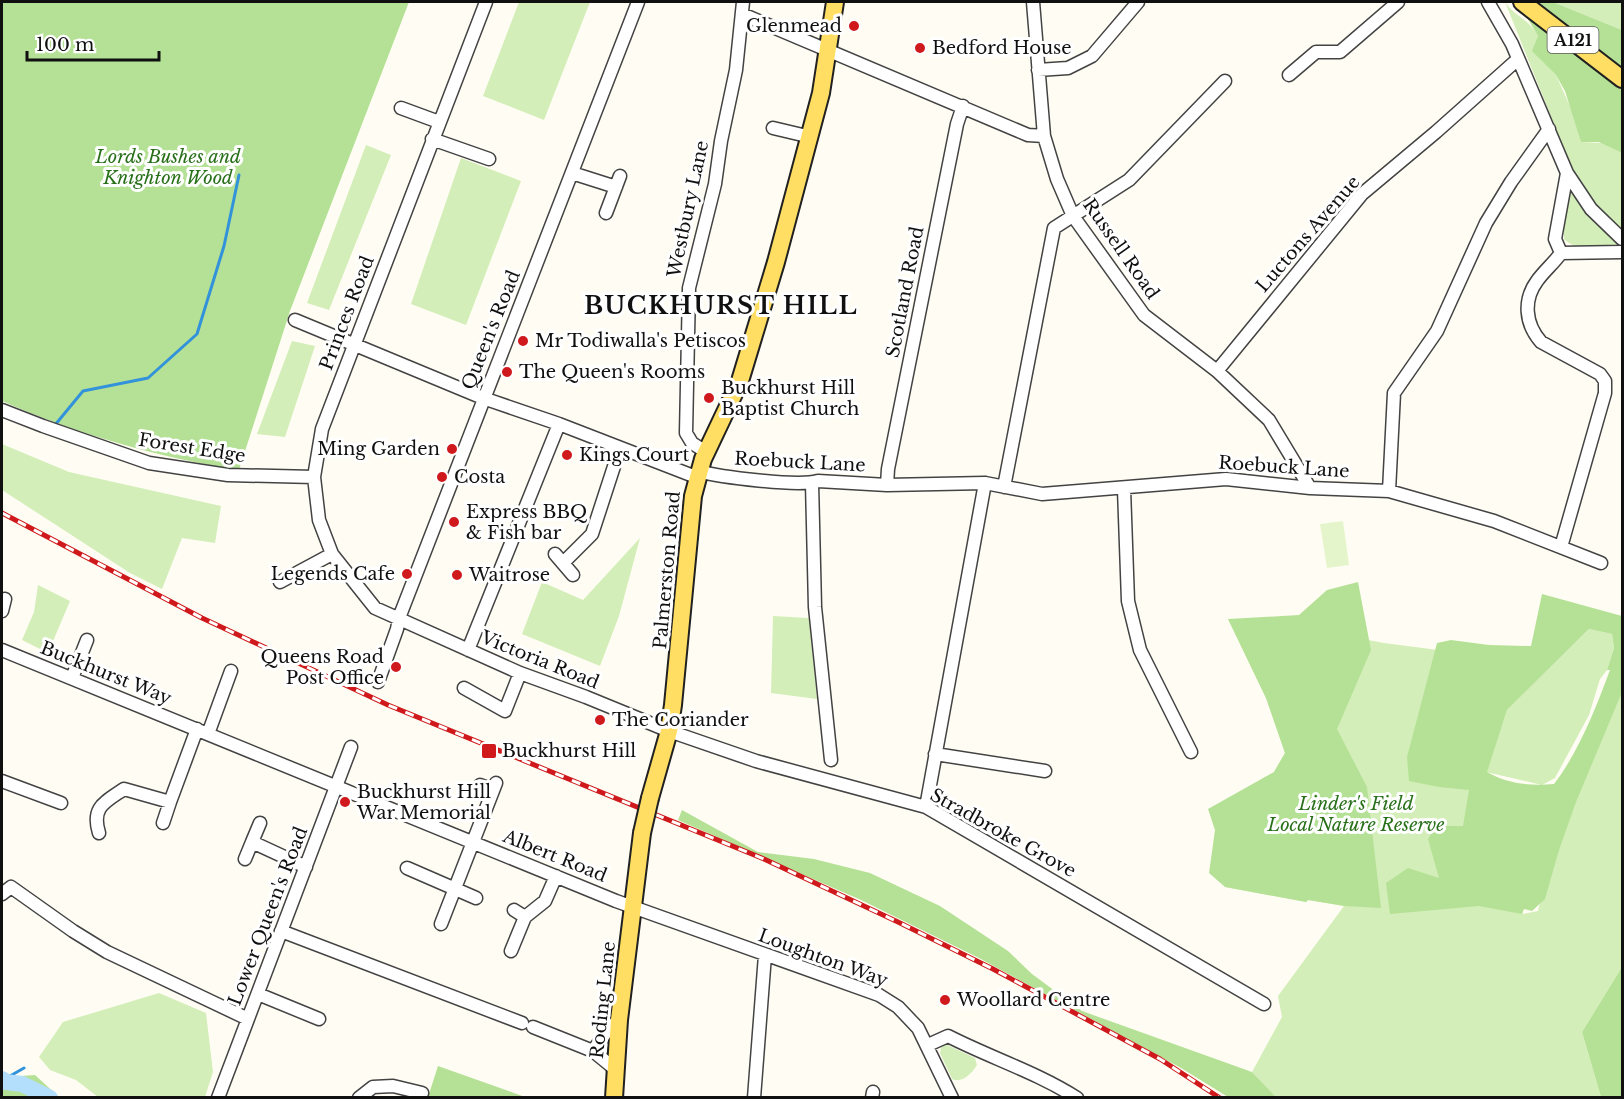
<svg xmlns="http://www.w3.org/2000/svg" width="1624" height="1099" font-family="'Libre Baskerville',serif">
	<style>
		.green { fill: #d3eeb8 }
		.forest { fill: #b5e196; fill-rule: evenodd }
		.pitch { fill: #e5f5cb }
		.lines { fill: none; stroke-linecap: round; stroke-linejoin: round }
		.stream { stroke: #3292da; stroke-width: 3 }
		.river { stroke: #b3defc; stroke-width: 16 }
		.minor-casing { stroke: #434343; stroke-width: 15 }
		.major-casing { stroke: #212121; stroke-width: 20 }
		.minor { stroke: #fff; stroke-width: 12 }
		.major { stroke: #ffde63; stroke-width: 16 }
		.rail-casing { stroke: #cf191c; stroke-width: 5 }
		.rail { stroke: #fff; stroke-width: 3; stroke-dasharray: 9; stroke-linecap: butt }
		.major-bridge-casing { stroke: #212121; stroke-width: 20; stroke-linecap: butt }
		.major-bridge { stroke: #ffde63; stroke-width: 16 }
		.poi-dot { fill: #cf191c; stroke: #fff; stroke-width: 2 }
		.labels { text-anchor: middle; stroke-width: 6; stroke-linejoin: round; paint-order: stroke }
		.shield { fill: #fff; stroke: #585858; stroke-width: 1.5 }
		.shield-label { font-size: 16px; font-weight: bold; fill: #101010 }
		.poi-label { font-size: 18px; fill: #101010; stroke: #fff; text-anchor: start }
		.park-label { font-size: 18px; font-style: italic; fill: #287019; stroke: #fff }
		.street-label { font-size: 18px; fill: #101010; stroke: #fff }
		.district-label { font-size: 24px; font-weight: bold; letter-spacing: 1.5px; fill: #101010; stroke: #fff }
	</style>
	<rect width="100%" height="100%" fill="#fffdf3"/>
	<path class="green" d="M519 2H590L544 120 483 96Z
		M1505 2C1514 16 1529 19 1538 36L1533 51 1556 75 1576 120 1581 142 1602 143 1622 153V232L1585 193 1570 164Z
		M1553 2H1622V30Z
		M366 145 391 155 329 310 307 303Z
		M461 158 521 181 466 325 411 304Z
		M1572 187 1616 239 1622 247C1604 248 1578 253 1564 239L1563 217 1568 188Z
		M292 341 315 346 285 437 257 434Z
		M2 444 69 472 221 506 215 543 182 538 162 589 130 573 2 490Z
		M640 538 619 616 600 666 522 634 542 582 583 600Z
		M38 585 70 601 48 653 22 640 34 612Z
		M773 616 809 618 817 699 771 693Z
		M1228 619 1315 630 1384 643 1446 651 1439 773 1557 794 1541 840 1523 911 1522 914 1538 911 1552 851 1622 664V967L1582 1032 1601 1097H1276L1252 1072 1282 1017 1278 996 1344 906 1308 900 1306 902 1225 887 1274 772 1285 753 1266 698Z
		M1589 629 1612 634 1614 648 1607 670 1600 679 1589 715 1555 778 1542 785 1486 772 1507 710Z
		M159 993 206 1013 213 1072 205 1097H98L76 1080 50 1070 39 1057 63 1022Z
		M945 1044 975 1058 977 1065C972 1073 962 1084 952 1079L940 1053 941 1048Z"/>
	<path class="forest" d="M2 2H409L290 311 239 470C157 457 77 434 2 401Z
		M1531 2H1553L1622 30V74Z
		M1525 14 1622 89V153L1599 142H1581L1565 91 1556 75 1532 51 1538 36Z
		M1358 582 1371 650 1337 729 1367 787 1381 908 1345 906 1308 900 1306 902 1225 887 1209 873 1215 830 1208 809 1274 772 1285 753 1266 698 1228 619 1299 615 1327 590Z
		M1542 594 1622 616V692L1576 802 1559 850 1545 899 1532 911 1524 909 1522 914 1479 906 1390 914 1386 883 1408 868 1439 878 1428 839 1436 826H1463L1469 790 1439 787 1409 781 1407 757 1437 643 1451 640 1489 645 1531 646ZM1589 629 1612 634 1614 648 1607 670H1610C1596 708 1578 753 1554 784 1530 786 1508 784 1487 772L1507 710Z
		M682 810 758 852 814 859 870 873 940 906 1008 951 1032 974 1082 1011 1252 1072 1276 1097H1228L1181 1068 979 958 861 900 678 820Z
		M1622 967V1097H1601L1582 1032Z
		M438 1066 514 1093 525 1097H428Z
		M2 1075 5 1077 35 1075 59 1097H2Z"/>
	<path class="pitch" d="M1343 521 1349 565 1327 568 1320 524Z"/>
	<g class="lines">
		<path class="stream" d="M55 425 83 391 148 378 197 334 224 246 239 175
			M3 1080 24 1068"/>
		<path class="river" d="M2 1079 6 1082 22 1084 50 1098"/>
		<g class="minor-casing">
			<path id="minor" d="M486 2 322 429 314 477 319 520 332 554 375 608 520 673 586 697 669 731 756 761 926 807 1264 1004
				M1033 2 1044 136 1057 179 1073 216 1144 315 1217 371 1269 420 1310 488
				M1488 2 1512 44 1567 173 1591 209 1622 239
				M742 14 1028 135 1044 136
				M1038 70 1068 68 1092 56 1138 2
				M1289 75 1316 52H1340L1398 2
				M401 108 439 122
				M773 128 811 137
				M432 139 489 159
				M572 173 616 187
				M606 213 620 176
				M1561 253C1554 263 1544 271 1537 281 1523 300 1525 324 1541 342L1600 374 1605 381V393L1561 547
				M1561 253 1555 239 1567 173
				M1561 253 1622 252
				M295 320 483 398 559 424 696 477
				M1217 371 1362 194 1436 132 1518 59
				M2 410 43 426 149 463 228 475 314 477
				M706 452 692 443 686 433 689 288 715 184 721 141 736 70 743 2
				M698 471C720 477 798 487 818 481L887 485 985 483 1042 494 1226 479 1310 488 1389 491 1494 521 1601 563
				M812 483 815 607 831 760
				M887 485 888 469 957 124 963 106
				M1004 487 1054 228 1129 180 1225 81
				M1124 489 1128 601 1140 650 1191 752
				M1389 491 1394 393 1437 331 1486 223 1511 182 1549 129
				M555 554 573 575
				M563 563 592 534 620 448
				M280 582 332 554
				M2 611 5 599
				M2 650 616 901 879 995 898 1007 918 1028 952 1098
				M468 650 559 424
				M72 678 87 640
				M378 682 397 629 399 618 638 2
				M464 688 505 711 520 673
				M208 734 231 671
				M935 754 1045 771
				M2 781 61 803
				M480 785 493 790
				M926 807 985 483
				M163 823 170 802
				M99 833C91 807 105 802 124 789L170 802 197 729
				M252 842 260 823
				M245 859 252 842 306 867
				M407 868 476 898
				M2 894 11 887 73 931 107 952 248 1019
				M514 910 525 917
				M441 924 496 783
				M281 931 522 1023
				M511 951 525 917 545 901 556 876
				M258 994 319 1019
				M533 1027 593 1051 615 1069
				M928 1045 948 1036C991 1058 1036 1072 1077 1098
				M593 1051 609 1028 619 1020
				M218 1098 351 747
				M359 1098 373 1087 393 1086 422 1093
				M754 1098 765 955
				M872 1098 873 1092"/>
		</g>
		<g class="major-casing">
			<path id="major" d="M1522 2 1622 79
				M650 798 669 731 673 705 693 496 703 459 740 381 776 262 821 93 835 2
				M614 1098 619 1020 642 833"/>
		</g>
		<use href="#minor" class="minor"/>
		<use href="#major" class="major"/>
		<g class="rail-casing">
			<path id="rail" d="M2 513 202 618 388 705 764 859 898 922 993 969 1160 1059 1220 1098"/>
		</g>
		<use href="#rail" class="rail"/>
		<g class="major-bridge-casing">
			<path id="major-bridge" d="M642 833 650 798"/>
		</g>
		<use href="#major-bridge" class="major-bridge"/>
	</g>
	<g class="poi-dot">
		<circle cx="854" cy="26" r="6"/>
		<circle cx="920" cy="48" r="6"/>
		<circle cx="523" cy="341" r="6"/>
		<circle cx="507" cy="372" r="6"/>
		<circle cx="709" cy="398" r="6"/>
		<circle cx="452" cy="449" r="6"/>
		<circle cx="567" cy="455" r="6"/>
		<circle cx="442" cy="477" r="6"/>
		<circle cx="454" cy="522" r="6"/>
		<circle cx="407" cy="574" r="6"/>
		<circle cx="457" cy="575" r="6"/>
		<circle cx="396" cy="667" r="6"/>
		<circle cx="600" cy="720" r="6"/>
		<rect x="481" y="743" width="16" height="16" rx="3"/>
		<circle cx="345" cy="802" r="6"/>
		<circle cx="945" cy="1000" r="6"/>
	</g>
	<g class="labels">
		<rect class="shield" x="1547.5" y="27" width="51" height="26" rx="4.5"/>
		<g class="shield-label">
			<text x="1573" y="46">A121</text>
		</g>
		<g class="poi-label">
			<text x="842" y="32" text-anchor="end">Glenmead</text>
			<text x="932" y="54">Bedford House</text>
			<text x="535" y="347">Mr Todiwalla's Petiscos</text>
			<text x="519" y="378">The Queen's Rooms</text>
			<text x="721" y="394">Buckhurst Hill<tspan x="721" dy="21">Baptist Church</tspan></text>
			<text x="440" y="455" text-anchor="end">Ming Garden</text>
			<text x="579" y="461">Kings Court</text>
			<text x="454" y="483">Costa</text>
			<text x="466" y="518">Express BBQ<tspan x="466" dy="21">&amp; Fish bar</tspan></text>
			<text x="395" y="580" text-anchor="end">Legends Cafe</text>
			<text x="469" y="581">Waitrose</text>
			<text x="384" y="663" text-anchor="end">Queens Road<tspan x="384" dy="21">Post Office</tspan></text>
			<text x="612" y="726">The Coriander</text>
			<text x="502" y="757">Buckhurst Hill</text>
			<text x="357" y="798">Buckhurst Hill<tspan x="357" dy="21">War Memorial</tspan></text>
			<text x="957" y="1006">Woollard Centre</text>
		</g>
		<g class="park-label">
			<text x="168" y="163">Lords Bushes and<tspan x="168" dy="21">Knighton Wood</tspan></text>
			<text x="1356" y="810">Linder's Field<tspan x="1356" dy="21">Local Nature Reserve</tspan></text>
		</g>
		<g class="street-label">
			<text transform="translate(688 209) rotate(-78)" y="6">Westbury Lane</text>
			<text transform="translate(1308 234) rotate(-49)" y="6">Luctons Avenue</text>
			<text transform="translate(1121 249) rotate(55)" y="6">Russell Road</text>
			<text transform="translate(905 292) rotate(-79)" y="6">Scotland Road</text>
			<text transform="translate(347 313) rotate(-69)" y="6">Princes Road</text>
			<text transform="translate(491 330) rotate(-68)" y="6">Queen's Road</text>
			<text transform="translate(192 448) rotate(9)" y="6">Forest Edge</text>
			<text transform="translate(800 462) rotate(3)" y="6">Roebuck Lane</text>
			<text transform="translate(1284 467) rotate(4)" y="6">Roebuck Lane</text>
			<text transform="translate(667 570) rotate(-85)" y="6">Palmerston Road</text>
			<text transform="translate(540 660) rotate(22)" y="6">Victoria Road</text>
			<text transform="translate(106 673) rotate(22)" y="6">Buckhurst Way</text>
			<text transform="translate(1003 833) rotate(29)" y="6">Stradbroke Grove</text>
			<text transform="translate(555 856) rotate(22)" y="6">Albert Road</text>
			<text transform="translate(268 916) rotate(-69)" y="6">Lower Queen's Road</text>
			<text transform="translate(823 958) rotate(20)" y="6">Loughton Way</text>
			<text transform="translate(603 1000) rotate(-84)" y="6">Roding Lane</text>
		</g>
		<g class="district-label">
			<text x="721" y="314">BUCKHURST HILL</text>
		</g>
	</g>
	<rect width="1624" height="1099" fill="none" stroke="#101010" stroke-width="6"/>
	<path d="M27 51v9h132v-9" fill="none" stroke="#101010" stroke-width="3"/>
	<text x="36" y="51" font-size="18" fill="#101010" stroke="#ffffff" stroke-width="4.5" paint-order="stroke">100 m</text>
</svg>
